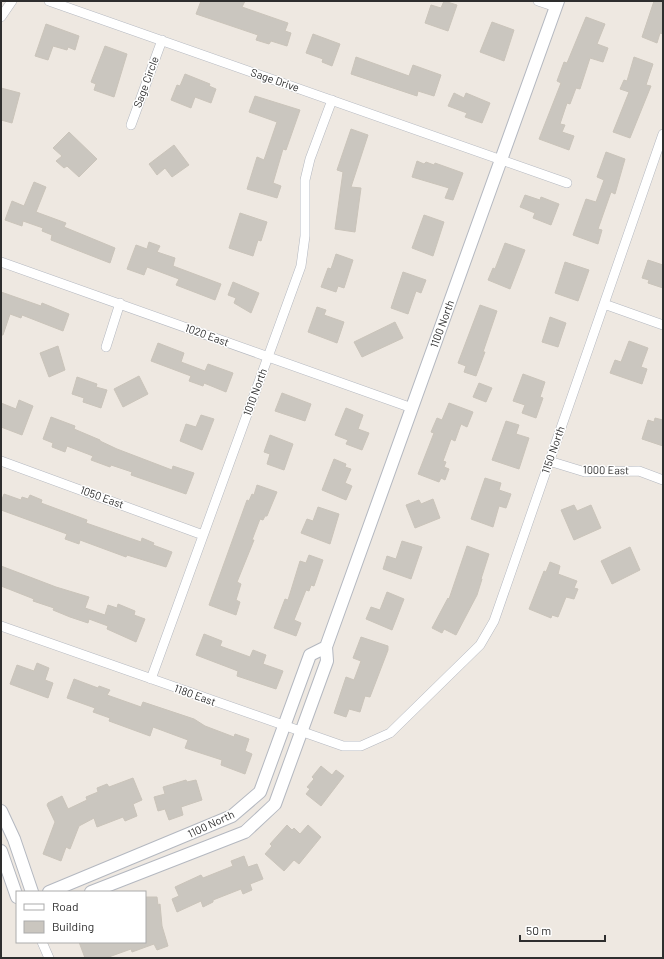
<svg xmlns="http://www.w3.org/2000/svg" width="664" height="959" font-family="Barlow,sans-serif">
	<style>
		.building { fill: #cac6bf; stroke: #cac4ba }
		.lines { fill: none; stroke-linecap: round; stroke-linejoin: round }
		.minor-casing { stroke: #b4b8c0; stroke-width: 10 }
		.tertiary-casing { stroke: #b4b8c0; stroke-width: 14 }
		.minor { stroke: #fff; stroke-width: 9 }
		.tertiary { stroke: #fff; stroke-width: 12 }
		.labels { text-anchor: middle; stroke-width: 3; stroke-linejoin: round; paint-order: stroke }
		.street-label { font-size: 11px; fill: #2e2e2e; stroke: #fff }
	</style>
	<rect width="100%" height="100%" fill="#eee8e1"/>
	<path class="building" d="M201 1H245L242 7 288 23 285 31 291 33 287 46 271 41 269 44 256 40 258 35 196 14Z
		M444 1 457 5 448 31 425 23 431 5 441 8Z
		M654 1H663V34L660 33 657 43 642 37Z
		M586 17 605 24 597 44 608 48 603 62 590 58 580 89 576 88 570 104 567 103 560 124 565 125 562 132 574 136 569 150 539 139 561 83 557 81 564 62 567 63Z
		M492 22 514 30 504 61 480 52Z
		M46 24 79 36 75 50 68 47 67 50 53 46 48 60 35 56Z
		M313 34 340 44 332 66 322 62 323 59 306 53Z
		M105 46 127 54 114 97 94 90 96 84 91 82Z
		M356 57 409 76 413 65 441 75 434 96 418 91 417 96 351 74Z
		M634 57 653 64 646 85 651 86 630 138 613 132 629 92 620 89 624 80 627 81Z
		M185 74 210 84 209 86 216 89 211 103 195 97 191 108 171 100 177 85 180 86Z
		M1 88 20 93 12 123 1 120Z
		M454 93 464 98 466 93 490 103 482 123 465 117 467 113 448 106Z
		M255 96 300 110 286 150 283 149 273 183 281 186 277 198 247 189 257 157 264 160 277 122 249 112Z
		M351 129 368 135 351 187 361 188 355 232 335 229 343 172 337 170Z
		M69 132 97 159 79 177 67 166 64 168 56 161 62 156 53 148Z
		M174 145 189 165 172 177 165 168 157 175 149 164Z
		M606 152 625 159 615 194 611 192 598 229 602 230 598 244 573 235 586 199 596 202 604 180 597 177Z
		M417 161 424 164 426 162 434 165 435 163 463 173 453 200 445 198 449 188 412 177Z
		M34 182 46 187 36 212 66 223 64 227 115 248 110 263 51 240 52 235 42 231 43 228 23 221 22 226 5 220 12 201 24 206Z
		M525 195 540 200 541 197 559 204 551 225 533 218 535 213 520 207Z
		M240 213 267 222 261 241 258 240 253 256 229 248Z
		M424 215 444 222 433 256 412 248Z
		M149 242 160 246 157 252 175 258 173 266 221 284 215 300 176 285 179 279 147 267 144 275 127 269 136 245 147 249Z
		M505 243 525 250 510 289 488 280 493 268 495 269Z
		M336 254 353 260 344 288 338 286 336 292 321 287 328 268 331 269Z
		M648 260 663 265V288L648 283 649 280 642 278Z
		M565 262 589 270 578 301 555 293Z
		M403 272 426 280 421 293 416 291 408 314 391 308Z
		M233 282 259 293 251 313 234 303 236 298 228 295Z
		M1 292 41 306 42 303 69 314 63 331 22 315 21 318 10 314 3 335H1Z
		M480 305 497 311 483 352H485L476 376 464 372 466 366 458 363Z
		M317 307 326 310 324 315 344 322 337 343 308 332Z
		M550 317 566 323 558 347 542 342Z
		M395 322 403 338 362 357 354 342Z
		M629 341 648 348 641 367 647 369 642 384 610 373 615 360 621 362Z
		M158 343 184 353 181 362 205 371 208 364 233 373 226 392 204 383 203 386 189 381 191 376 151 361Z
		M58 346 65 370 49 377 40 353Z
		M523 374 545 382 540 397 543 398 536 418 522 413 525 405 513 401Z
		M139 376 148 394 123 407 114 389Z
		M77 377 97 384 96 387 107 390 101 408 83 402 84 398 72 394Z
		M479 383 492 388 486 402 473 397Z
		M282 393 311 404 305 421 275 411Z
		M19 400 33 406 22 435 1 427V403L16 409Z
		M449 403 473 412 467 427 461 424 455 441 451 439 443 461 446 462 444 467 449 469 445 480 441 478 439 482 418 474 434 433 431 432 437 418 442 420Z
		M346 408 363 415 358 429 369 433 362 450 346 444 348 440 335 435Z
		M201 415 214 419 202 450 180 441 186 424 196 427Z
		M51 417 75 426 74 429 100 440V441L117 449 172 470 173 466 194 473 186 494 131 475 132 472 111 465 110 467 91 460 93 456 67 446 65 452 52 447 53 443 43 439Z
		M655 418 663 420V446L642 439 648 420 654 422Z
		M506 421 519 425 516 434 529 438 519 469 492 460Z
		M270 435 293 444 284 470 267 464 270 454 264 452Z
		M334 459 346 464 345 467 351 469 345 483 352 486 346 500 322 490Z
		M485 478 501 483 499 490 511 494 506 508 499 506 493 527 471 519Z
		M257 485 277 492 267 516H265L263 520 260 519 252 540H254L237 582 241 584 236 600 240 602 236 615 209 605 247 500 249 501 252 494 254 495Z
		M4 494 21 500 22 497 28 499 30 495 42 500 41 503 87 520 86 523 141 542 142 538 154 543 153 545 172 552 166 567 127 555 126 557 80 540 79 544 65 539 67 534 1 510V502Z
		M433 499 440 518 415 528 406 505 419 500 421 504Z
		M574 505 577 511 591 505 601 528 574 540 561 510Z
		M318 507 339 514 330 544 301 533 307 519 313 521Z
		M402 541 422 547 411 579 383 569 387 556 396 559Z
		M467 546 489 554 481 579H482L477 595 456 635 444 629 442 633 432 628 448 598 449 599Z
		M630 547 640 570 612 584 601 561Z
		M309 555 323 560 314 586 311 585 309 591 306 590 294 620 301 623 296 636 274 628 285 599 288 600 300 561 306 563Z
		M550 562 560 566 558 574 577 581 574 588 578 589 574 599 566 597 558 617 552 615 551 618 529 609 544 571 546 572Z
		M1 566 56 587 89 597 85 608 105 615 108 605 117 608 118 604 135 611 134 615 145 619 136 642 107 629 108 626 89 619 88 623 70 617 53 610 54 608 33 601 34 599 1 586Z
		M387 592 404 599 392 630 366 619 371 607 380 610Z
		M204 634 222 641 220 646 250 657 253 650 266 655 263 664 283 671 276 689 237 676 238 671 196 655Z
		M361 637 388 646V650L370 697 365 696 360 712 349 709 346 717 334 713 346 677 354 680 361 661 353 658Z
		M37 663 49 668 45 680 53 683 48 698 10 684 17 665 34 671Z
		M74 679 98 688 99 686 110 690 107 695 141 707 143 702 194 719 205 726 234 737 235 734 249 739 245 751 252 754 245 774 221 765 222 760 185 748 188 740 153 727 150 736 109 721 110 718 93 712 95 708 67 698Z
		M321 766 332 775 336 770 344 776 321 806 306 794 310 789 307 787 314 779 312 777Z
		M133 778 142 800 133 804 137 816 125 821 123 817 97 827 94 818 79 826 70 849 66 847 61 861 43 854 55 822 47 805 48 803 62 796 68 809 87 800 86 797 98 792 97 788 107 784 109 787Z
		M186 780 187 782 196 780 202 800 181 807 183 815 169 820 165 809 158 811 154 797 165 794 163 787Z
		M287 825 292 830 294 828 300 834 308 825 321 837 299 864 294 860 284 871 265 854 272 846 270 844Z
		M244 856 248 867 257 864 263 879 250 884 252 890 243 894 241 889 213 900V902L203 907 201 901 177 912 172 899 179 896 175 887 201 875 203 878 233 866 231 861Z
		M145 897H157L158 905 160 904 162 926 168 946 157 950 154 944 132 952 131 949 106 958H85L79 942H145Z"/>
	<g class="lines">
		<g class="minor-casing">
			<path id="minor" d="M49 1 567 183
				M538 1 556 7
				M1 17 12 1
				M131 125 162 40
				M1 262 412 408
				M604 304 663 325
				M106 347 120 303
				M1 461 203 535
				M549 461 585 472 639 471 663 480
				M1 626 343 746H361L390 733 480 645 494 621 663 134
				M151 679 301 266 305 236V180L310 159 332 100
				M42 942 49 958"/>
		</g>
		<g class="tertiary-casing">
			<path id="tertiary" d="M1 811 14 839 32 892
				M1 851 17 897
				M49 892 232 816 260 792 310 655 326 647
				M91 892 245 832 275 804 327 661 326 647 558 1"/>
		</g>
		<use href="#minor" class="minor"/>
		<use href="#tertiary" class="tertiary"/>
	</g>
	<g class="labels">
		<g class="street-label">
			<text transform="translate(275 80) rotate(19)" y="4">Sage Drive</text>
			<text transform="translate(146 82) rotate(-70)" y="4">Sage Circle</text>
			<text transform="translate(442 324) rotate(-70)" y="4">1100 North</text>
			<text transform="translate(207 335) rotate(20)" y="4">1020 East</text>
			<text transform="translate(255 392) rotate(-70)" y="4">1010 North</text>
			<text transform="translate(553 450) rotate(-71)" y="4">1150 North</text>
			<text transform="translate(606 470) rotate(1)" y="4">1000 East</text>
			<text transform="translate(102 497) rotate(20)" y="4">1050 East</text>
			<text transform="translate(195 695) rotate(20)" y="4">1180 East</text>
			<text transform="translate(211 824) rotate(-25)" y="4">1100 North</text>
		</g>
	</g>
	<rect width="664" height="959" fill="none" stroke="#2e2e2e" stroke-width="4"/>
	<rect x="16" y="891" width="130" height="52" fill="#ffffff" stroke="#ababab"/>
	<rect x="24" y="904" width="20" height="6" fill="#ffffff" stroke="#ababab"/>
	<text x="52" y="911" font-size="12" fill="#2e2e2e">Road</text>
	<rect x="24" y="921" width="20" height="12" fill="#cac6bf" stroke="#ababab"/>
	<text x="52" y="931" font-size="12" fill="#2e2e2e">Building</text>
	<path d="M520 935v6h85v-6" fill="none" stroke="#2e2e2e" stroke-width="2"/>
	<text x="526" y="935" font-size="12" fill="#2e2e2e" stroke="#ffffff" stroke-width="3" paint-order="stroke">50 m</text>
</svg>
